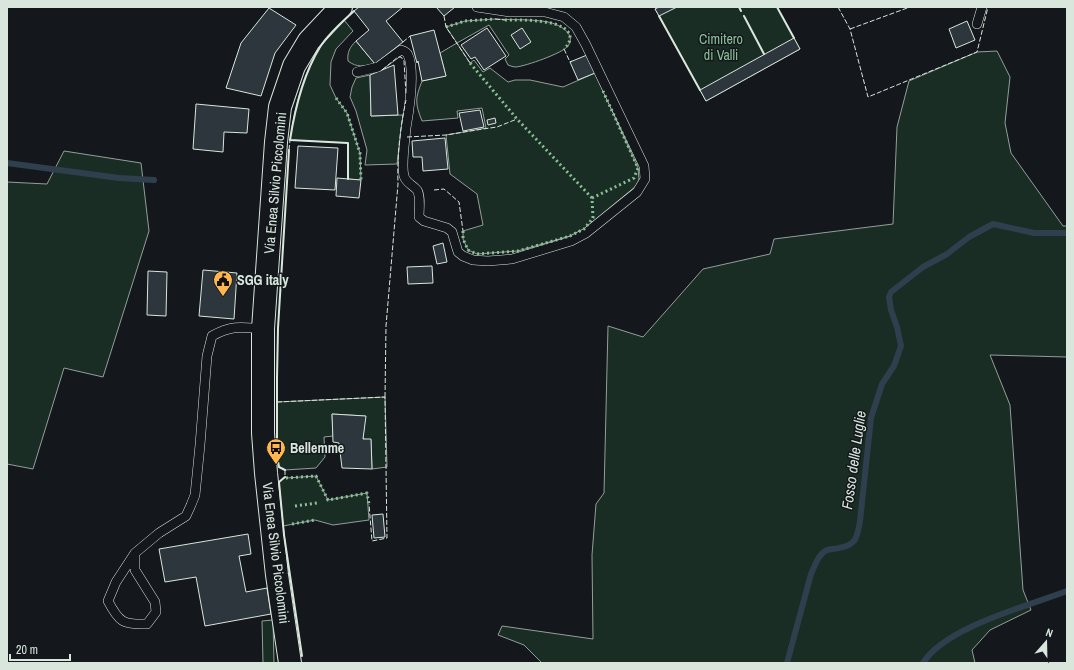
<svg xmlns="http://www.w3.org/2000/svg" width="1074" height="670" font-family="'Archivo Narrow',sans-serif">
	<style>
		.green { fill: #1a2d24; stroke: #939e99 }
		.lines { fill: none; stroke-linecap: round; stroke-linejoin: round }
		.stream { stroke: #2f3f4d; stroke-width: 6 }
		.building { fill: #2c363c; stroke: #d8e6dc }
		.service-casing { stroke: #d8e6dc; stroke-width: 10 }
		.secondary-casing { stroke: #d8e6dc; stroke-width: 24 }
		.service { stroke: #14181c; stroke-width: 9 }
		.secondary { stroke: #14181c; stroke-width: 22 }
		.hedge { stroke: #8ac095; stroke-width: 3; stroke-dasharray: 2 3; stroke-linecap: butt }
		.fence { stroke: #d8e6dc; stroke-width: 1; stroke-dasharray: 5 2; stroke-linecap: butt }
		.wall { stroke: #d8e6dc; stroke-width: 2 }
		.labels { text-anchor: middle; stroke-width: 3; stroke-linejoin: round; paint-order: stroke }
		.park-label { font-size: 14px; fill: #8ac095; stroke: #14181c }
		.street-label { font-size: 14px; fill: #d8e6dc; stroke: #14181c }
		.poi-label { font-size: 14px; font-weight: bold; fill: #d8e6dc; stroke: #14181c; text-anchor: start }
		.water-label { font-size: 15px; font-style: italic; fill: #d8e6dc; stroke: #14181c }
	</style>
	<rect width="100%" height="100%" fill="#14181c"/>
	<path class="green" d="M659 7H777L800 49 706 101 655 9Z
		M495 19C511 20 533 19 548 22 558 24 577 33 568 46 563 53 526 66 516 67 513 67 511 66 508 65L505 59 509 55 489 25 457 43 470 63 474 60 483 72 490 68 508 82 515 80H530L563 87 595 73 638 168 639 180 636 186 584 229 570 236 518 251 477 254 468 250 463 239V231L483 225 477 194 450 174 446 135 486 128 482 108 457 111 458 118 422 121C415 103 415 99 422 81L446 76 440 53 457 43 446 27 465 21Z
		M344 20 353 31 336 49 331 62 330 85 336 98 347 113 360 153 361 180 348 179V143L290 140C294 110 303 71 321 46 328 37 336 29 344 20Z
		M356 41 375 64C364 66 357 68 348 61 347 52 350 47 356 41Z
		M997 51 1010 77 1005 123 1011 153 1063 226H1067V357L990 355 1010 405 1023 590 1031 610 990 630 972 650 975 663H542L524 645 498 635 502 626 593 639 592 555 596 504 604 493 608 326 643 337 703 269 770 254 774 239 893 224 897 127 909 81 977 52Z
		M370 75 371 116 403 115 397 164 365 165 367 150 356 111 350 97 352 87 356 78Z
		M64 151 141 163 149 231 103 377 64 368 33 469 7 464V182L47 184Z
		M385 397 387 467 372 469 371 440 363 439 365 416 332 414 333 436 324 437 325 457 316 468 285 470 279 467 277 456V402Z
		M316 476 328 500 367 493 369 520 333 525 315 520 283 526 279 482 285 477 286 478Z
		M273 620 274 663H263L262 621Z"/>
	<g class="lines">
		<path class="stream" d="M7 163 119 178 154 180
			M787 663 811 574C815 566 818 554 827 550 830 549 836 549 839 548 857 545 857 537 860 521L871 418 882 384 894 366 901 346 897 327 891 310 889 297 891 292 923 267 947 254 969 237 993 224 1034 233H1067
			M923 663C945 627 1028 606 1067 591"/>
	</g>
	<path class="building" d="M359 7H403L386 21 403 42 375 64 356 41 369 30 354 11Z
		M436 7H455L444 16Z
		M659 7H677L659 16 655 9Z
		M269 8 296 25 275 53 261 96 226 88 241 43Z
		M967 21 975 40 956 48 949 29Z
		M487 28 506 56 484 70 475 57 471 59 461 45Z
		M522 28 531 42 520 49 511 35Z
		M434 30 446 76 422 81 418 61 417 63 410 36Z
		M794 38 800 49 706 101 700 90Z
		M587 55 595 73 578 80 570 62Z
		M394 65 398 115 371 116 370 75Z
		M196 104 249 109 247 133 224 132 223 152 193 149Z
		M480 110 484 127 463 131 459 113Z
		M495 118 496 123 488 125 487 120Z
		M445 138 448 169 423 171 422 157H413L412 141Z
		M298 146 338 148 335 190 295 188Z
		M337 178 361 180 359 198 336 196Z
		M443 243 447 262 437 264 433 246Z
		M432 266 433 283 408 284 407 267Z
		M203 270 237 273 234 319 199 316Z
		M148 271 167 272 166 316 147 315Z
		M332 414 366 416 363 439H371L372 469 342 468 339 443 333 442Z
		M383 514 385 537 374 538 372 515Z
		M248 534 251 554 239 556 246 592 267 588 271 614 205 626 196 577 165 582 159 549Z"/>
	<g class="lines">
		<g class="service-casing">
			<path id="service" d="M977 24 982 7
				M357 72 378 67 401 50C404 51 407 52 408 55 415 70 409 111 406 128 405 140 401 165 404 176 406 183 413 185 417 190 421 196 419 209 419 217L424 221 447 228 452 232 458 252 463 256 473 260 488 261 512 259 571 241 586 233 637 192 645 179 644 166 586 45 576 27 564 17 545 12H510L477 7
				M135 553V570L155 602 156 612 147 624C123 625 119 622 108 601L116 582 135 553 159 533 186 516 191 505 195 495 200 445 207 356 212 336C232 325 241 327 263 329"/>
		</g>
		<g class="secondary-casing">
			<path id="secondary" d="M290 663 277 575 266 473 263 433V329L276 142 280 107 294 66 309 41 341 7"/>
		</g>
		<use href="#service" class="service"/>
		<use href="#secondary" class="secondary"/>
		<path class="hedge" d="M505 20C518 20 572 18 570 39 569 44 567 46 564 49
			M446 27 465 21 495 19
			M336 98 347 113 360 153 361 180
			M592 198 634 178 638 168 603 91
			M463 231V239L468 250 477 254 518 251 570 236 584 229 593 218 592 198 517 119 470 63
			M286 478 316 476 328 500 367 493 369 504
			M295 506 317 503
			M292 524 315 520"/>
		<path class="fence" d="M838 7 850 29 868 97 977 52 988 7
			M444 16 446 27 470 63
			M495 19 505 20
			M850 29 910 7
			M403 42 410 36
			M564 49 570 62 572 61
			M382 70 398 57H401L404 61 406 94
			M407 137 446 135 483 129 497 127 517 119
			M289 150 290 140
			M434 190 444 189 459 202 463 231
			M385 397 386 326 398 184C397 156 400 128 406 100
			M277 402 385 397 387 538 372 541 369 504
			M285 470V477"/>
		<path class="wall" d="M739 7 741 11
			M777 7 794 38
			M659 16 700 90
			M744 16 764 54
			M348 179V143L290 140C295 108 303 75 320 47 329 33 342 22 354 11
			M285 470 279 467 277 456V377L278 328 289 150
			M285 477 279 482 284 535 302 656"/>
	</g>
	<defs>
		<g id="civic-pin" transform="scale(1)"><path d="M0 17L-7.5 6A9.5 9.5 0 1 1 7.5 6Z" fill="#ffb74d" stroke="#14181c"/><path d="M-.6-6.5H3V-4.5H.6V-3L4-1V1h2V6H-6V1h2V-1L-.6-3ZM-1.2 2.5V6h2.4V2.5Z" fill="#111"/></g>
		<g id="bus-pin" transform="scale(1)"><path d="M0 17L-7.5 6A9.5 9.5 0 1 1 7.5 6Z" fill="#ffb74d" stroke="#14181c"/><path d="M-5-6H5V4H4V6H2V4H-2V6H-4V4H-5ZM-3.5-4V0h7V-4ZM-3.5 1.2v1.5H-2V1.2ZM2 1.2v1.5H3.5V1.2Z" fill="#111"/></g>
	</defs>
	<g fill-rule="evenodd">
		<use href="#civic-pin" x="223" y="280"/>
		<use href="#bus-pin" x="276" y="448"/>
	</g>
	<g class="labels">
		<g class="park-label">
			<text x="721" y="44">Cimitero<tspan x="721" dy="16">di Valli</tspan></text>
		</g>
		<g class="street-label">
			<text transform="translate(275 183) rotate(-85)" y="5">Via Enea Silvio Piccolomini</text>
			<text transform="translate(276 553) rotate(83)" y="5">Via Enea Silvio Piccolomini</text>
		</g>
		<g class="poi-label">
			<text x="237" y="285">SGG italy</text>
			<text x="290" y="453">Bellemme</text>
		</g>
		<g class="water-label">
			<text transform="translate(854 460) rotate(-82)" y="5">Fosso delle Luglie</text>
		</g>
	</g>
	<rect width="1074" height="670" fill="none" stroke="#d8e6dc" stroke-width="16"/>
	<g transform="translate(1046 642) rotate(20)" stroke="#14181c" stroke-width="3" paint-order="stroke">
	<path d="M0-3L7 15L0 10L-7 15Z" fill="#d8e6dc"/>
	<text y="-6" font-size="11" font-weight="bold" text-anchor="middle" fill="#d8e6dc">N</text>
	</g>
	<path d="M10 654v6h60v-6" fill="none" stroke="#d8e6dc" stroke-width="2"/>
	<text x="16" y="654" font-size="12" fill="#d8e6dc" stroke="#14181c" stroke-width="3" paint-order="stroke">20 m</text>
</svg>
